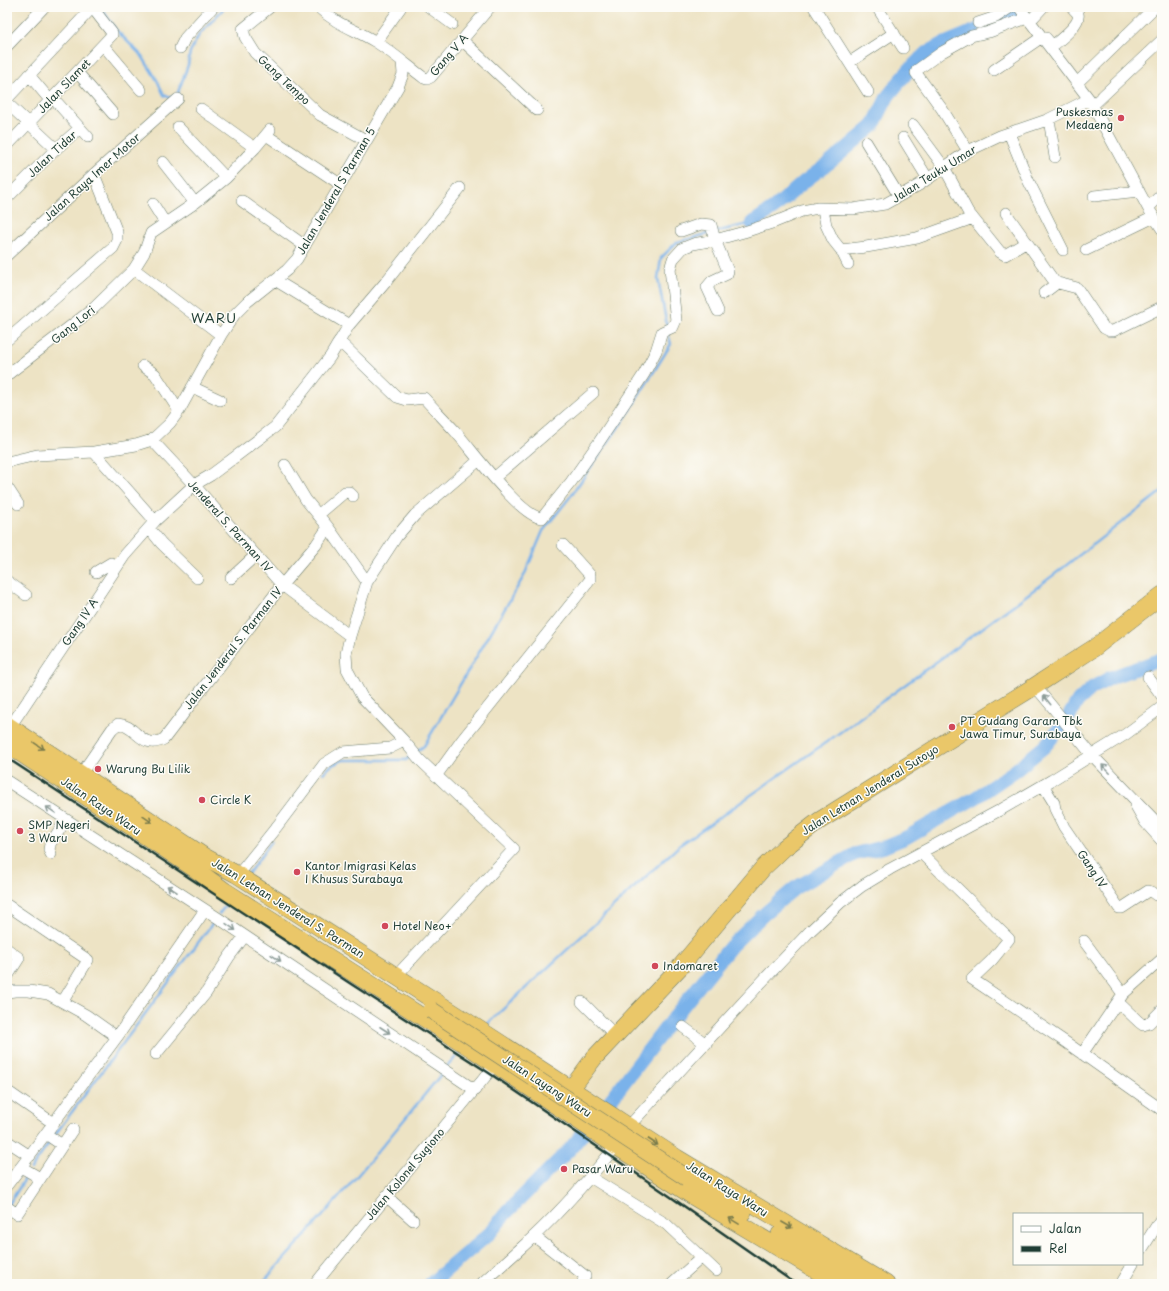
<svg xmlns="http://www.w3.org/2000/svg" width="1169" height="1291" font-family="'Playpen Sans',sans-serif">
	<style>
		.lines { fill: none; stroke-linecap: round; stroke-linejoin: round }
		.stream { stroke: #7ab2ea; stroke-width: 2.5 }
		.river { stroke: #7ab2ea; stroke-width: 14 }
		.minor-casing { stroke: #677766; stroke-width: 12 }
		.highway-casing { stroke: #677766; stroke-width: 18 }
		.minor { stroke: #fff; stroke-width: 11 }
		.highway { stroke: #eac769; stroke-width: 17 }
		.rail { stroke: #1f3d34; stroke-width: 2.5 }
		.highway-bridge-casing { stroke: #677766; stroke-width: 18; stroke-linecap: butt }
		.highway-bridge { stroke: #eac769; stroke-width: 17 }
		.oneway { stroke: #8f9e9a }
		.oneway2 { stroke: #7a7b4c }
		.poi-dot { fill: #d1495b; stroke: #fdfcf7; stroke-width: 1.5 }
		.labels { text-anchor: middle; stroke-width: 3; stroke-linejoin: round; paint-order: stroke }
		.street-label { font-size: 11px; fill: #1f3d34; stroke: #fdfcf7 }
		.poi-label { font-size: 11px; fill: #1f3d34; stroke: #fdfcf7; text-anchor: start }
		.quarter-label { font-size: 13px; letter-spacing: 1px; fill: #1f3d34; stroke: #fdfcf7 }
	</style>
	<rect width="100%" height="100%" fill="#fdfcf7"/>
	<filter id="ink" filterUnits="userSpaceOnUse"><feTurbulence type="fractalNoise" baseFrequency=".025" numOctaves="2"/><feDisplacementMap in="SourceGraphic" scale="8" xChannelSelector="R" yChannelSelector="G"/><feConvolveMatrix kernelMatrix="1 2 1 2 8 2 1 2 1" color-interpolation-filters="sRGB"/></filter>
	<filter id="wash" filterUnits="userSpaceOnUse"><feTurbulence type="fractalNoise" baseFrequency=".012" numOctaves="4" result="noise"/><feDisplacementMap in="SourceGraphic" scale="16" xChannelSelector="R" yChannelSelector="G"/><feGaussianBlur stdDeviation="0.9" result="paint"/><feColorMatrix in="noise" values="0 0 0 0 0 0 0 0 0 0 0 0 0 0 0 0 0 1.4 0 .05"/><feComposite in="paint" operator="in"/></filter>
	<g filter="url(#wash)">
		<rect width="100%" height="100%" fill="#ede3c4"/>
		<g class="lines">
			<path class="stream" d="M101 7 115 29 142 56 157 80 164 95 171 98 177 95 188 65 190 52 199 35 225 7
				M715 232 752 223
				M667 326 658 279 661 258 677 242 711 233
				M417 751 424 746 524 576 543 531 570 497 625 418 671 344 668 333
				M323 773 332 765 343 760H406L413 754
				M248 874 272 841
				M219 914 229 901
				M486 1025 680 845 835 736 977 632 1055 574 1162 491
				M446 1068 463 1049
				M54 1136 215 920
				M31 1169 50 1142
				M9 1204 28 1174
				M261 1284C325 1216 385 1144 443 1072"/>
			<path class="river" d="M752 223 774 208 805 181 833 160 873 126 888 96 909 70 925 54 941 45 1011 16 1023 7
				M430 1284 490 1233 506 1213 570 1149 612 1098 670 1022 731 946 763 915 795 888 855 854 883 847 907 837 975 798 1016 770 1045 746 1068 718 1077 702 1092 688 1112 677 1162 659"/>
		</g>
	</g>
	<g filter="url(#ink)">
		<g class="lines">
			<g class="minor-casing">
				<path id="minor" d="M270 7 243 29 245 37 255 53 320 115 366 140
					M318 7C338 26 355 29 376 42 393 53 408 66 424 78L427 79 431 77 490 7
					M429 7 452 24
					M814 7 868 92
					M877 7 903 48
					M1019 7 1089 99 1148 208 1162 229
					M1030 21 1043 7
					M978 23 996 17 1011 7
					M1046 38 1051 44H1055C1061 39 1081 23 1078 14 1077 12 1073 9 1072 7
					M462 40 537 110
					M376 42 401 7
					M103 45 141 90
					M7 46 44 7
					M180 48 185 38 213 7
					M850 62 894 33
					M994 70 1042 37
					M77 72 113 114
					M29 75 50 100
					M1077 83 1155 7
					M53 98 88 137
					M7 99 91 9 95 11 112 33V35L7 146
					M7 103 56 149
					M1093 105 1162 40
					M201 109 255 148
					M1049 119 1055 157
					M913 125 944 167 968 212 1000 252 1005 255 1027 242
					M178 127 226 178
					M1009 133 1028 180 1063 250
					M266 135 340 184
					M903 138 928 179
					M866 142 899 196
					M968 151 942 109 916 73 917 70 942 52 971 36 989 32 1027 18
					M163 162 195 203
					M1094 196 1139 191
					M7 198 56 149 80 128
					M242 201 305 246
					M153 204 165 223
					M1148 208 1162 194
					M823 209 826 225 833 240 841 250 848 264
					M1006 213 1054 281 1058 283 1077 288 1104 328 1110 331H1113L1162 307
					M681 231 701 224 711 225 715 240 728 271 727 274 712 281 707 287 718 311
					M841 250 866 247 917 238 973 218
					M1086 250 1154 217
					M7 255 94 174 178 99
					M134 269 221 335
					M275 280 349 325
					M1044 293 1057 283
					M7 340 113 248 117 240V232L94 174
					M339 341 397 397 407 400 424 398C434 409 444 419 454 430 470 447 520 517 542 518L571 482 597 445 644 374 656 351 662 332 673 327 676 320 670 269 673 259 683 248 693 244 715 240 744 232 775 222 802 211 818 208 853 209 885 204 919 185 968 151 1000 136 1047 120 1089 99
					M143 366 155 374 179 411
					M7 375 94 308 134 269 144 253 151 233 195 203 226 178 255 148 270 130
					M192 387 220 400
					M152 440 194 485 282 585 350 636
					M94 452 155 521
					M7 462 37 455 94 452 136 445 152 440 170 423 179 411 221 335 235 314 247 302 287 270 297 259 398 87 403 74 402 61
					M494 478 593 393
					M7 487 18 504
					M318 515 345 492H349L353 496
					M328 527 367 582
					M149 528 161 543 197 578
					M96 572 111 563 118 565
					M231 578 256 555
					M7 581 26 595
					M1148 677 1162 696
					M1035 686 1092 755 1162 828
					M10 727 125 555 155 521 194 485 211 475 275 427 330 357 349 325 385 283 460 188
					M81 774 112 729 118 724C137 725 141 751 164 739L282 585 316 545 328 527 306 500 285 465
					M436 776 462 740 590 580V575L563 545
					M7 781 218 918 475 1090
					M1043 785 1054 803 1055 809 1064 827 1119 908H1122L1148 891 1152 892 1156 895 1162 894
					M1136 806 1145 822 1162 841
					M921 853 1009 939 992 960 972 979 1064 1041 1162 1110
					M51 854 49 850 50 844 66 820
					M242 870 278 825 324 764 343 752 390 748 404 741
					M7 905 88 960 63 1001
					M1084 941 1123 994
					M7 949 19 958 7 977
					M396 976 514 849 420 760 404 741 362 697 347 669 346 654 350 636 367 582 397 536 415 515 478 461
					M7 992 15 991H29L48 994 86 1015 117 1037
					M582 1002 615 1035
					M1118 1002 1139 1022 1143 1025 1149 1023 1162 1010
					M683 1027 706 1044
					M156 1054 206 993 229 957 244 937
					M1082 1054 1123 994 1162 959
					M7 1091 53 1123
					M629 1126 757 987 809 932 840 903 862 886 890 869 1002 809 1052 780 1126 734 1162 707
					M46 1134 62 1145
					M7 1141 30 1156
					M21 1167 40 1178
					M590 1177 666 1224 716 1271
					M7 1185 21 1167 117 1037 205 910
					M386 1196 413 1220
					M7 1207 17 1214 73 1129
					M534 1236 585 1276 582 1284
					M1142 1249 1162 1217
					M315 1284 495 1065
					M481 1284C494 1272 507 1261 520 1249 555 1218 586 1183 616 1146
					M672 1284 701 1258
					M1121 1284 1133 1264"/>
			</g>
			<g class="highway-casing">
				<path id="highway" d="M7 725 205 857 236 874 474 1026 677 1158 886 1284
					M7 744 195 869 225 891 474 1050 616 1146 694 1197 839 1284
					M565 1097 594 1058 681 966 763 868 784 848 819 821 1035 686 1094 648 1162 595
					M687 1178 743 1212
					M780 1234 857 1284"/>
			</g>
			<use href="#minor" class="minor"/>
			<use href="#highway" class="highway"/>
			<path class="rail" d="M7 758 351 984 489 1073 668 1195 796 1284"/>
			<g class="highway-bridge-casing">
				<path id="highway-bridge" d="M431 1010 687 1178"/>
			</g>
			<use href="#highway-bridge" class="highway-bridge"/>
		</g>
		<defs><path id="oneway-shaft" d="M-6 0H5M1.5-3L5.5 0L1.5 3" fill="none" stroke-width="1.6" stroke-linecap="round" stroke-linejoin="round"/></defs>
		<g class="oneway">
			<use href="#oneway-shaft" transform="translate(1047 700) rotate(-129)"/>
			<use href="#oneway-shaft" transform="translate(1106 769) rotate(-135)"/>
			<use href="#oneway-shaft" transform="translate(51 810) rotate(-146)"/>
			<use href="#oneway-shaft" transform="translate(172 889) rotate(-147)"/>
			<use href="#oneway-shaft" transform="translate(231 927) rotate(35)"/>
			<use href="#oneway-shaft" transform="translate(276 958) rotate(34)"/>
			<use href="#oneway-shaft" transform="translate(385 1030) rotate(33)"/>
		</g>
		<g class="oneway2">
			<use href="#oneway-shaft" transform="translate(39 746) rotate(34)"/>
			<use href="#oneway-shaft" transform="translate(147 819) rotate(34)"/>
			<use href="#oneway-shaft" transform="translate(653 1142) rotate(33)"/>
			<use href="#oneway-shaft" transform="translate(734 1221) rotate(-149)"/>
			<use href="#oneway-shaft" transform="translate(787 1225) rotate(30)"/>
		</g>
	</g>
	<g class="poi-dot">
		<circle cx="1121" cy="118" r="4"/>
		<circle cx="952" cy="727" r="4"/>
		<circle cx="98" cy="769" r="4"/>
		<circle cx="202" cy="800" r="4"/>
		<circle cx="20" cy="831" r="4"/>
		<circle cx="297" cy="872" r="4"/>
		<circle cx="385" cy="926" r="4"/>
		<circle cx="655" cy="966" r="4"/>
		<circle cx="564" cy="1169" r="4"/>
	</g>
	<g class="labels">
		<g class="street-label">
			<text transform="translate(449 55) rotate(-49)" y="4">Gang V A</text>
			<text transform="translate(284 80) rotate(43)" y="4">Gang Tempo</text>
			<text transform="translate(64 86) rotate(-46)" y="4">Jalan Slamet</text>
			<text transform="translate(52 154) rotate(-43)" y="4">Jalan Tidar</text>
			<text transform="translate(934 174) rotate(-32)" y="4">Jalan Teuku Umar</text>
			<text transform="translate(92 177) rotate(-42)" y="4">Jalan Raya Imer Motor</text>
			<text transform="translate(336 191) rotate(-60)" y="4">Jalan Jenderal S Parman 5</text>
			<text transform="translate(73 325) rotate(-39)" y="4">Gang Lori</text>
			<text transform="translate(230 526) rotate(48)" y="4">Jenderal S. Parman IV</text>
			<text transform="translate(80 622) rotate(-56)" y="4">Gang IV A</text>
			<text transform="translate(233 648) rotate(-52)" y="4">Jalan Jenderal S. Parman IV</text>
			<text transform="translate(870 790) rotate(-32)" y="4">Jalan Letnan Jenderal Sutoyo</text>
			<text transform="translate(101 806) rotate(34)" y="4">Jalan Raya Waru</text>
			<text transform="translate(1092 869) rotate(56)" y="4">Gang IV</text>
			<text transform="translate(288 908) rotate(32)" y="4">Jalan Letnan Jenderal S. Parman</text>
			<text transform="translate(547 1086) rotate(33)" y="4">Jalan Layang Waru</text>
			<text transform="translate(405 1174) rotate(-50)" y="4">Jalan Kolonel Sugiono</text>
			<text transform="translate(727 1189) rotate(32)" y="4">Jalan Raya Waru</text>
		</g>
		<g class="poi-label">
			<text x="1113" y="116" text-anchor="end">Puskesmas<tspan x="1113" dy="13">Medaeng</tspan></text>
			<text x="960" y="725">PT Gudang Garam Tbk<tspan x="960" dy="13">Jawa Timur, Surabaya</tspan></text>
			<text x="106" y="773">Warung Bu Lilik</text>
			<text x="210" y="804">Circle K</text>
			<text x="28" y="829">SMP Negeri<tspan x="28" dy="13">3 Waru</tspan></text>
			<text x="305" y="870">Kantor Imigrasi Kelas<tspan x="305" dy="13">I Khusus Surabaya</tspan></text>
			<text x="393" y="930">Hotel Neo+</text>
			<text x="663" y="970">Indomaret</text>
			<text x="572" y="1173">Pasar Waru</text>
		</g>
		<g class="quarter-label">
			<text x="214" y="323">WARU</text>
		</g>
	</g>
	<rect width="1169" height="1291" fill="none" stroke="#fdfcf7" stroke-width="24"/>
	<rect x="1013" y="1213" width="130" height="52" fill="#fdfcf7" stroke="#a4b0a9"/>
	<rect x="1021" y="1226" width="20" height="6" fill="#ffffff" stroke="#a4b0a9"/>
	<text x="1049" y="1233" font-size="12" fill="#1f3d34">Jalan</text>
	<rect x="1021" y="1246" width="20" height="6" fill="#1f3d34" stroke="#a4b0a9"/>
	<text x="1049" y="1253" font-size="12" fill="#1f3d34">Rel</text>
</svg>
